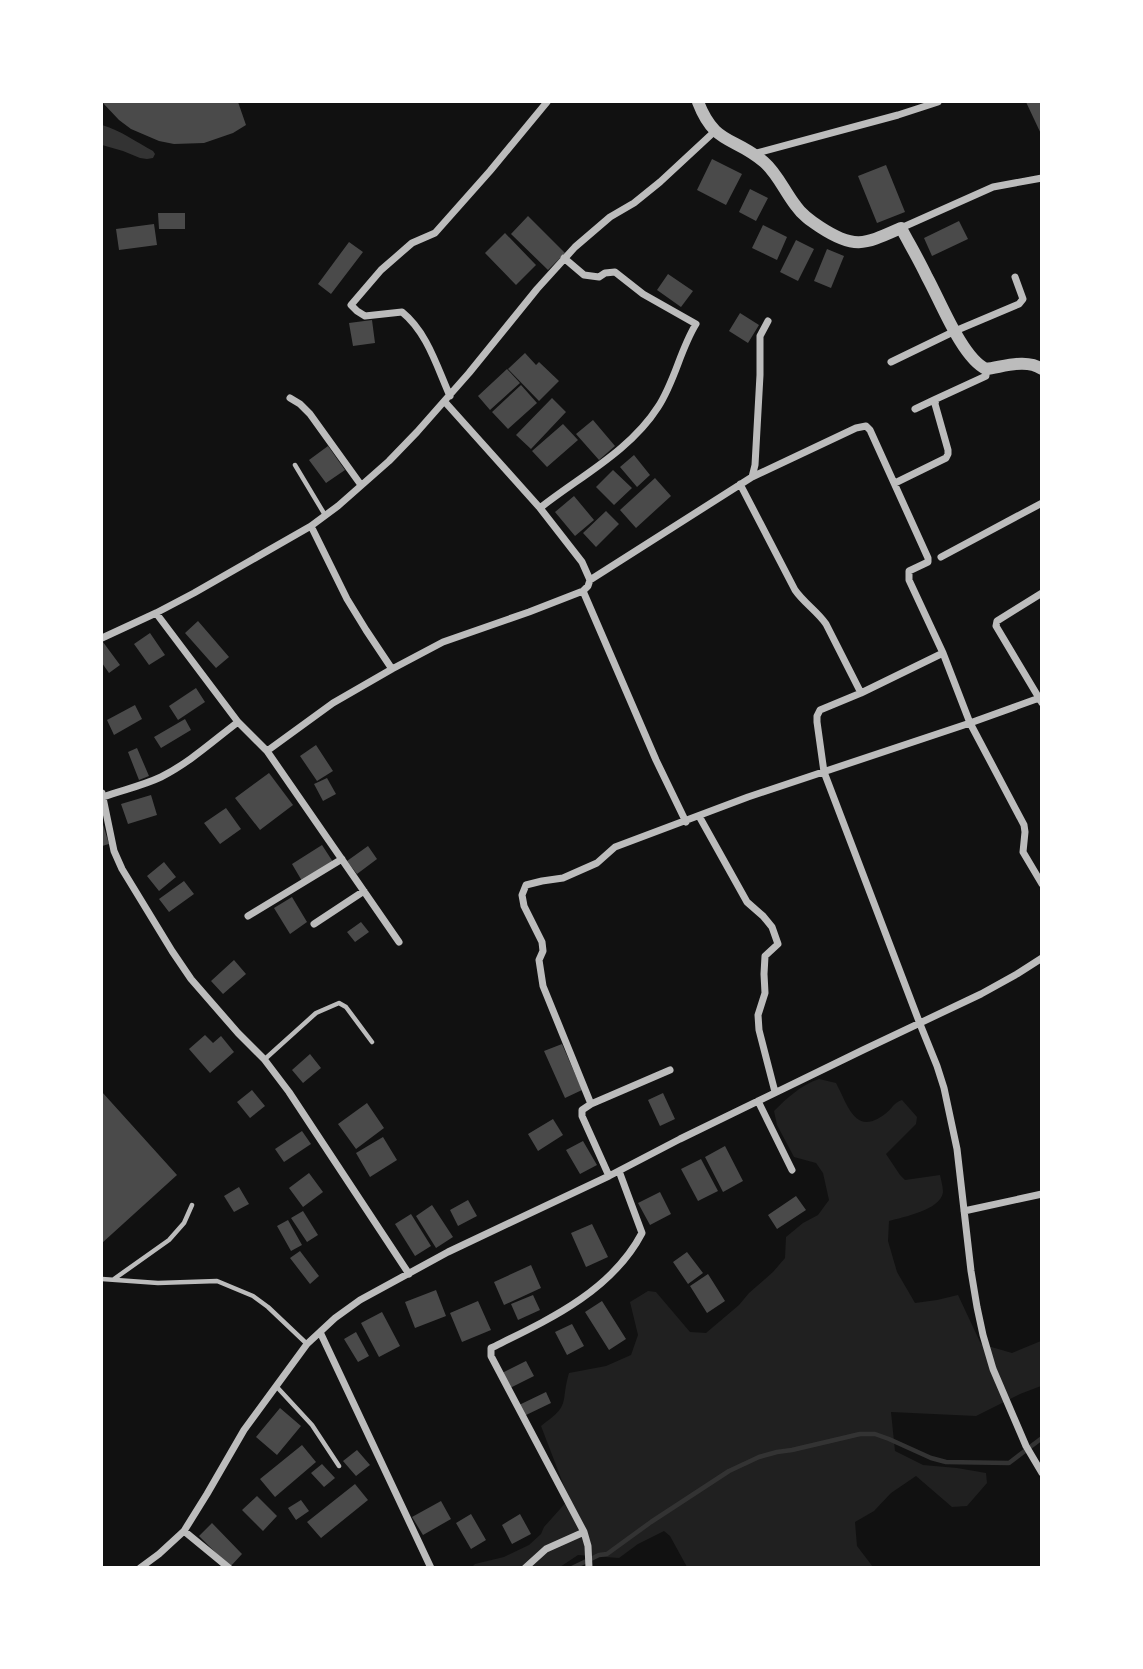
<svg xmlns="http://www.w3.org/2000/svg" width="1143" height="1669" font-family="Karla,sans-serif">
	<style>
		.green { fill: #202020 }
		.water { fill: #333 }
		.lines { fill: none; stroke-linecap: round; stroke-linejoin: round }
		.stream { stroke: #333; stroke-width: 4.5 }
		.building { fill: #4a4a4a }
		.service { stroke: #bcbcbc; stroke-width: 4.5 }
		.minor { stroke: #bcbcbc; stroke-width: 7 }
		.tertiary { stroke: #bcbcbc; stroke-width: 12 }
	</style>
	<rect width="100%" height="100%" fill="#111"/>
	<path class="green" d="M819 1079 836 1083C848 1105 855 1137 885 1114 892 1109 893 1103 902 1100L917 1117 916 1124 886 1154 900 1175 905 1180 940 1175C941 1180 943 1187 943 1192 941 1210 903 1217 889 1221L888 1241 897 1272 915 1303 937 1300 958 1295 981 1344 1012 1353 1041 1341V1386L1020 1394 976 1416 891 1412 895 1451 923 1465 957 1468 986 1473 987 1483 967 1506 952 1507 916 1476 891 1493 874 1511 855 1522 857 1546 873 1567H687L670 1536 664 1531 638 1544 619 1558 578 1555 560 1567 471 1568 475 1564 504 1557 529 1545 541 1534 544 1527 569 1499 541 1426C572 1404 560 1404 569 1373L606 1366 631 1355 638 1335 630 1302 648 1291 656 1292 690 1332 706 1333 739 1305 749 1293 773 1272 785 1258 786 1237 803 1223 818 1215 829 1200 823 1173 816 1163 794 1157 777 1125 774 1111C787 1098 801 1085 819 1079Z"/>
	<path class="water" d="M102 125C120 130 136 142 153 151L155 154 153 158 147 159 140 158 123 151 102 145Z"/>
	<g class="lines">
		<path class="stream" d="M572 1568 599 1555 607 1554 651 1522 729 1471 759 1457 777 1452 792 1450 860 1434H875L889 1439 931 1458 946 1462 1009 1463 1042 1438"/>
	</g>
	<path class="building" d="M102 102H238L246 125 233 133 204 143 174 144 159 141 131 129 119 120Z
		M1026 102H1042V136Z
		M712 159 742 174 726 205 697 190Z
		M886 165 905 212 877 223 858 176Z
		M750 189 768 198 756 221 739 212Z
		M158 213H185V229H159Z
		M528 216 565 253 548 270 511 234Z
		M959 221 968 239 932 256 924 238Z
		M154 224 157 245 119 250 116 229Z
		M763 225 787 237 777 260 752 248Z
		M505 233 536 265 516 285 485 253Z
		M796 240 814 249 798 281 780 272Z
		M349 242 363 252 331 294 318 284Z
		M827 249 844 256 831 288 814 281Z
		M668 274 693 291 681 307 657 290Z
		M740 313 759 325 748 343 729 331Z
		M372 320 375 343 353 346 349 323Z
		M525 353 536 365 539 362 559 381 539 401 508 369Z
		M507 369 520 383 490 410 478 396Z
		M521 385 537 403 508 429 492 412Z
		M552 398 566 412 531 449 516 435Z
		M593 420 615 446 599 460 576 434Z
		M563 424 578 440 547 467 532 451Z
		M328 446 345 470 326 483 309 460Z
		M634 455 650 475 637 487 620 467Z
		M613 470 632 488 614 505 596 487Z
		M655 478 671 496 636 528 620 510Z
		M574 496 594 520 575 536 555 512Z
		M606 511 619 524 596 547 583 533Z
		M198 621 229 657 216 668 185 633Z
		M150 633 165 655 149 665 134 644Z
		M103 642 120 665 109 673 102 663V643Z
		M196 688 205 702 178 720 169 706Z
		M135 705 142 719 114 735 107 720Z
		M185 719 191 730 161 748 154 737Z
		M316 745 333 771 317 781 300 756Z
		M137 748 149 776 139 780 128 752Z
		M269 773 293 805 260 830 235 798Z
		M327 778 336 794 323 801 314 784Z
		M151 795 157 815 128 824 121 804Z
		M226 808 241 829 220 844 204 823Z
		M102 821 109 844 102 846Z
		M322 845 333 862 302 881 292 864Z
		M368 846 377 859 357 874 347 861Z
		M164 862 176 877 159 891 147 876Z
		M184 881 194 894 169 912 159 899Z
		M292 897 307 922 290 934 274 908Z
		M361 922 369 932 355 942 347 932Z
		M234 960 246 974 223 994 211 981Z
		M205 1035 213 1043 221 1036 234 1052 210 1073 189 1049Z
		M562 1044 582 1090 565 1098 544 1051Z
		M310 1054 321 1068 303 1083 292 1070Z
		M252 1090 265 1106 250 1118 237 1102Z
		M102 1092 177 1175 102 1243Z
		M663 1093 675 1119 660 1126 648 1100Z
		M367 1103 384 1128 356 1149 338 1124Z
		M553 1119 563 1135 538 1151 528 1134Z
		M302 1131 311 1144 284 1162 275 1149Z
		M383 1137 397 1160 370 1177 356 1153Z
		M583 1141 597 1165 580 1174 566 1150Z
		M725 1146 743 1181 723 1192 705 1157Z
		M701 1159 718 1191 698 1201 681 1169Z
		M309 1173 323 1192 303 1207 289 1188Z
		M239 1187 249 1204 234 1212 224 1196Z
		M660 1192 671 1214 650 1225 638 1203Z
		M796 1196 806 1210 777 1229 768 1215Z
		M468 1200 477 1216 458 1226 450 1210Z
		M432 1205 453 1237 436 1248 416 1216Z
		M303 1211 318 1235 307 1242 291 1218Z
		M411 1214 431 1246 415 1256 395 1224Z
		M288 1220 302 1245 291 1251 277 1226Z
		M592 1224 608 1257 586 1267 571 1233Z
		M300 1251 319 1276 310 1284 290 1258Z
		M687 1252 703 1273 688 1284 673 1262Z
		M531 1265 541 1288 504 1305 494 1282Z
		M708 1274 725 1301 707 1313 690 1286Z
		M436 1290 446 1316 415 1328 405 1302Z
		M533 1295 540 1310 518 1320 511 1304Z
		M478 1301 491 1330 462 1342 450 1313Z
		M602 1301 626 1339 609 1350 585 1312Z
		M382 1312 400 1346 379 1357 361 1323Z
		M572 1324 584 1346 567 1355 555 1332Z
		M356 1332 369 1356 358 1362 344 1339Z
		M526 1361 534 1376 510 1388 502 1373Z
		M546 1392 551 1403 524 1416 519 1405Z
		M280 1408 301 1426 277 1455 256 1437Z
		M302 1445 316 1462 275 1497 260 1479Z
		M357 1450 370 1465 356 1476 343 1461Z
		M322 1464 335 1478 324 1487 311 1473Z
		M355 1484 368 1500 321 1538 307 1522Z
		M257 1496 277 1516 263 1531 242 1510Z
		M301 1500 309 1511 296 1520 288 1508Z
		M441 1501 451 1519 423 1535 412 1517Z
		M471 1514 486 1540 471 1549 456 1523Z
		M520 1514 531 1534 512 1544 502 1525Z
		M212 1523 242 1554 230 1567 199 1536Z"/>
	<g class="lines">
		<path class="service" d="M295 465 325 515
			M265 1059 316 1013 339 1003 346 1007 372 1042
			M102 1279 158 1283 217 1281 253 1296 268 1307 307 1344
			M114 1279 169 1240 184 1223 192 1205
			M276 1386 312 1425 339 1466"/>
		<path class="minor" d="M753 154 898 115 938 102
			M901 228 993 187 1042 178
			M891 362 955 331 1019 304 1023 299 1015 277
			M450 396C437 367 427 332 402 312L365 316 357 311 351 305 381 270 412 243 435 233 490 171 547 102
			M290 398 300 404 310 414 361 485
			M915 409 936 399
			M752 477 856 428 866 426 870 430 928 558V562L909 571V580L943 653 970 723 1024 825 1025 832 1023 852 1042 884
			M895 483 946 458 948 454V450L935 404 936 399 986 376V369
			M740 484 795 590C804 603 817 611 826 624L861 693
			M540 508C579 477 630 451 658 407 675 381 680 350 696 324L643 294 615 272 605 273 599 277 584 275 564 258
			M311 526 347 599 366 630 392 669
			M941 557 1042 503
			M590 580 752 477 755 465 760 375V336L768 321
			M583 591 656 760 686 822
			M1042 593 997 621 996 626 1042 703
			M156 613 238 722 267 751 333 703 392 669 443 642 529 612 583 591 588 586 590 580 582 562 540 508 445 402
			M102 638 156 613 194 593 311 526 338 506 389 461 417 432 469 373 537 289 575 247 610 217 634 203 660 182 715 131
			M943 653 861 693 820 710 817 716V722L824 772 920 1024 937 1066 944 1088 957 1149 971 1271 977 1307 983 1335 993 1369 1026 1446 1042 1473
			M267 751 399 942
			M102 793 114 851 122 869 172 951 191 979 238 1033 264 1059 289 1092 409 1274
			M103 797C122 790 142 786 161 777 189 763 213 741 238 722
			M699 816 747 902 763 916 772 927 778 944 765 956 764 974 765 993 758 1015 759 1030 775 1092
			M248 916 342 859
			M314 924 364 891
			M758 1101 792 1170
			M591 1104 543 986 539 960 543 951 542 942 524 906 522 895 526 885 542 881 563 878 597 863 615 847 748 797 970 723 1042 697
			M609 1176 582 1116V1110L591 1104 670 1070
			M964 1211 1042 1194
			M320 1332 431 1568
			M184 1531 229 1568
			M584 1532 588 1546 589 1568
			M140 1568 159 1554 184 1531 207 1494 244 1430 307 1344 335 1318 360 1300 448 1252 609 1176 680 1139 863 1050 981 994 1017 974 1042 958
			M525 1568 546 1549 584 1532 491 1356V1348C548 1320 611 1292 642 1233L619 1171"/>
		<path class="tertiary" d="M698 102C715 146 734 136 764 162 777 173 785 192 796 206 802 215 811 221 820 227 855 250 865 244 901 228 910 245 919 260 927 277 940 300 962 358 986 369 1003 367 1026 358 1042 369"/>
	</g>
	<rect width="1143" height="1669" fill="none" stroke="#ffffff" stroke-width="206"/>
</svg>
